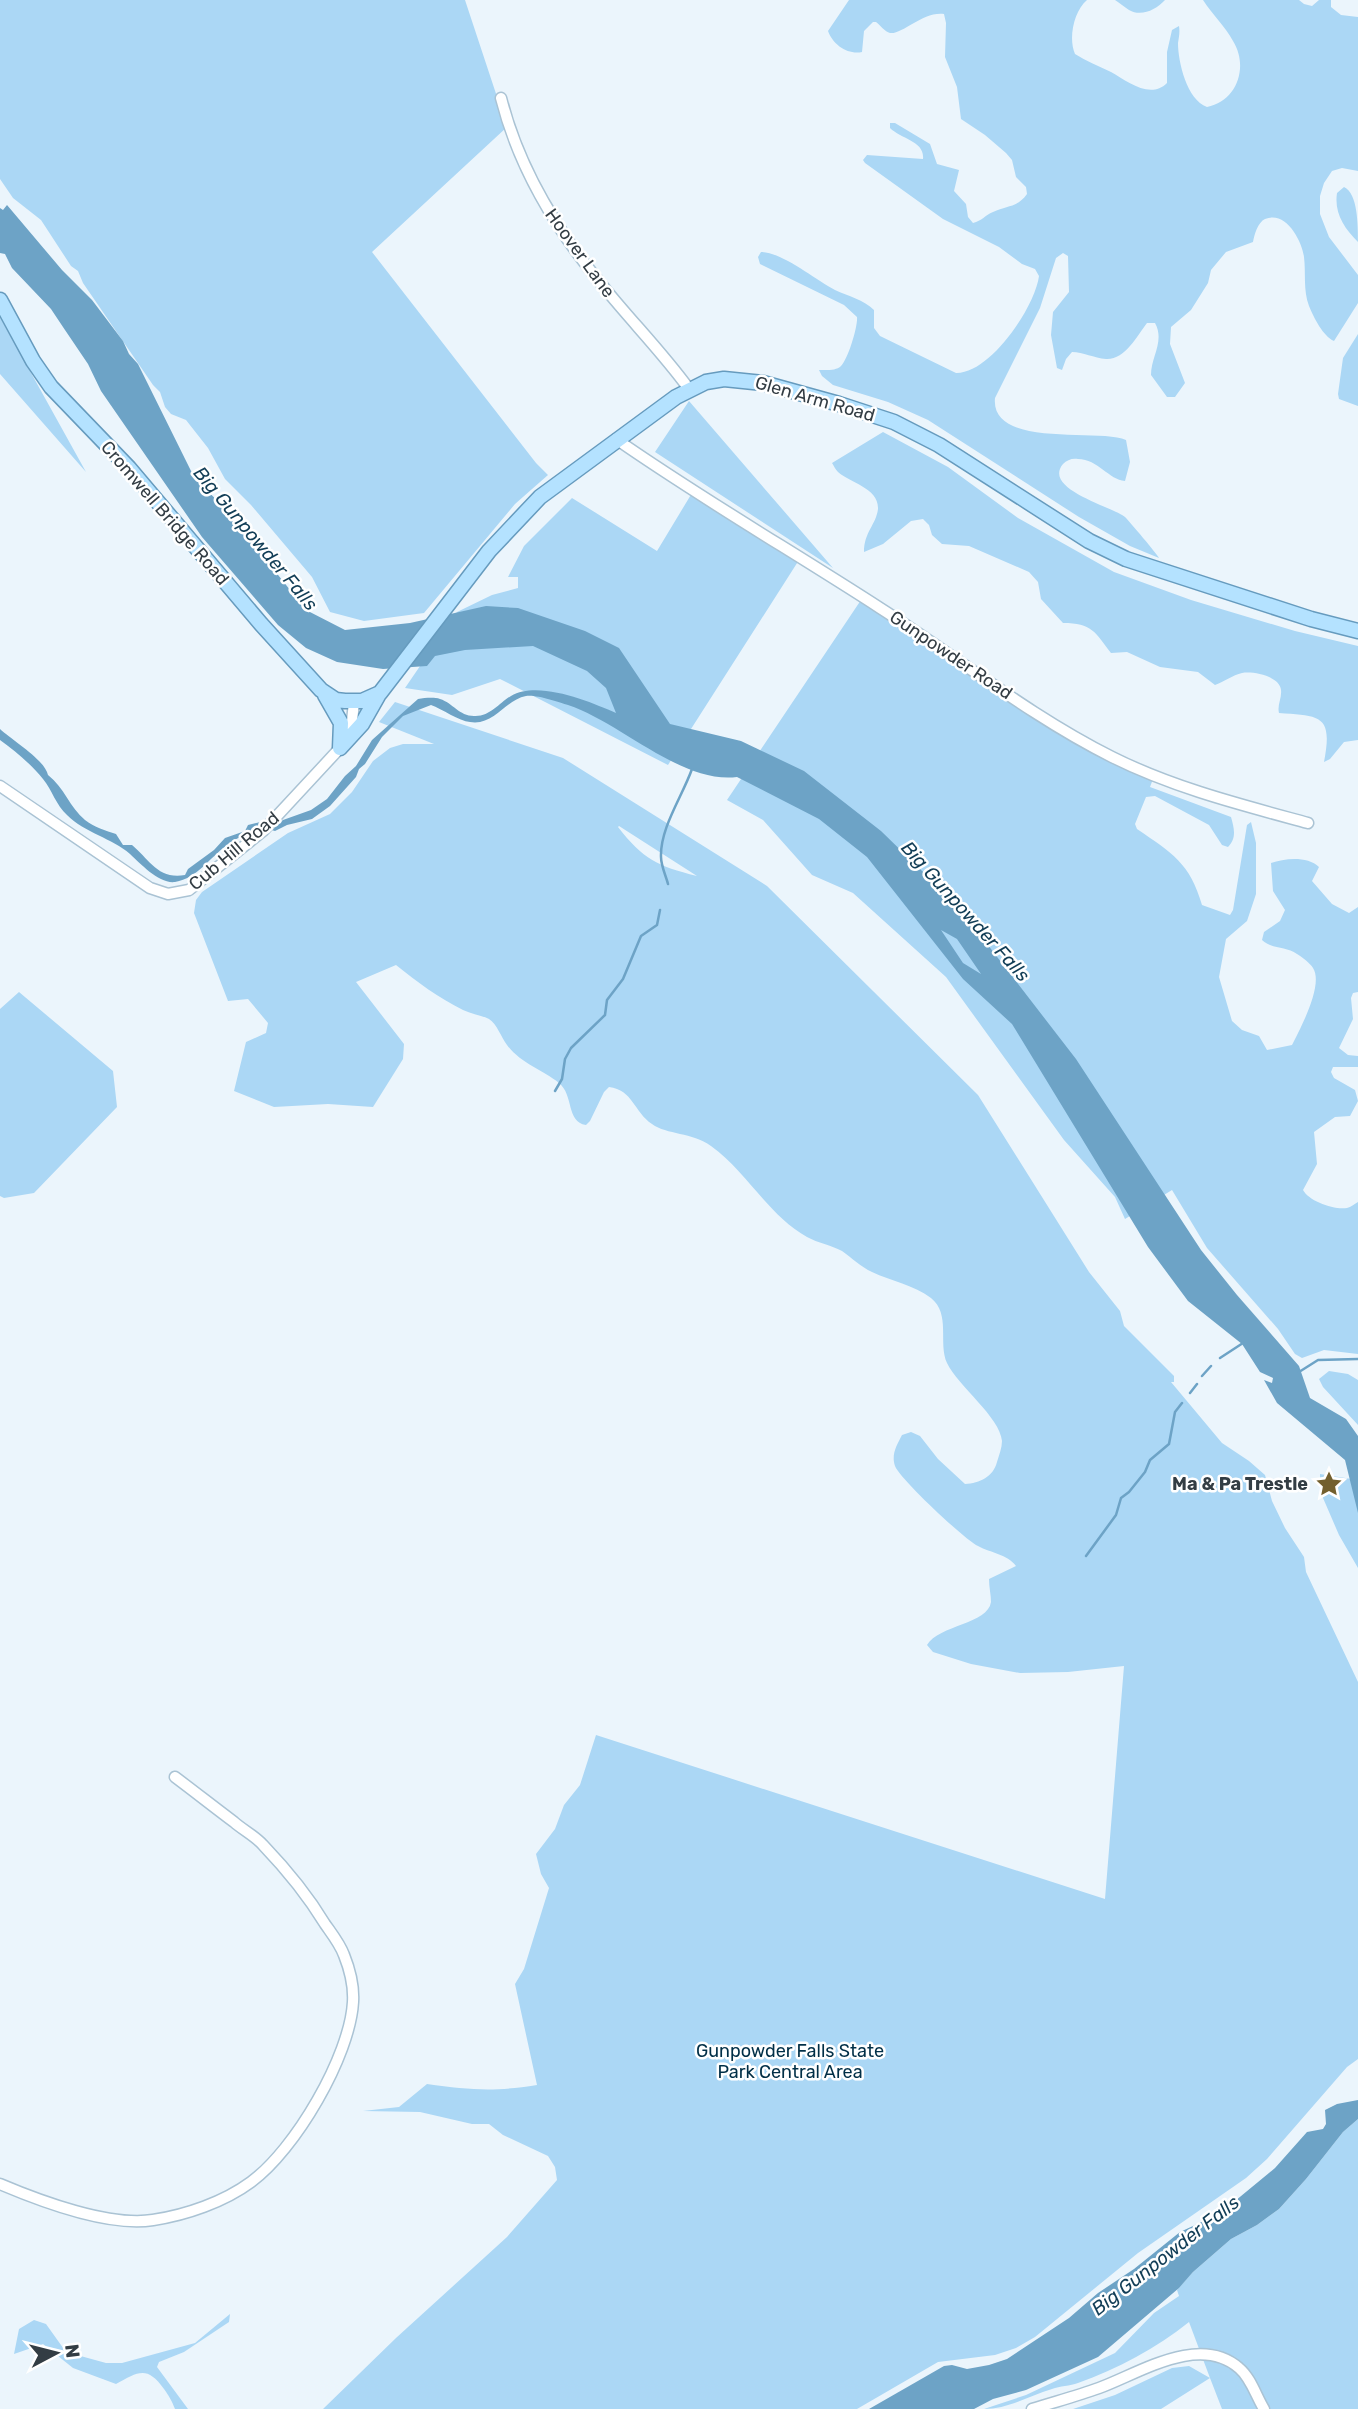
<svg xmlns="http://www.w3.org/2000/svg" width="1358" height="2409" font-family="Rubik,sans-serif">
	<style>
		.green { fill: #abd7f5; fill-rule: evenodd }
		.water { fill: #6da3c6; fill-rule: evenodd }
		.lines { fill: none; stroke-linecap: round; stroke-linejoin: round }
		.stream { stroke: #6da3c6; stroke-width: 2.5 }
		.minor-casing { stroke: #aac3d4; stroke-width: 13 }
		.major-casing { stroke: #669bbe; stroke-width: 17 }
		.minor { stroke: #fff; stroke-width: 10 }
		.major { stroke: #b4e2ff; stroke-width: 14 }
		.labels { text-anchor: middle; stroke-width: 5; stroke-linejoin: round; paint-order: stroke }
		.street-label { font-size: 18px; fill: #333d44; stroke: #fff }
		.poi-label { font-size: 18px; font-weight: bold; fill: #333d44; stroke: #fff; text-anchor: end }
		.park-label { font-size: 18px; fill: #002f47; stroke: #fff }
		.water-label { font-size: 19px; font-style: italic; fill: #113d56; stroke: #fff }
	</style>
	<rect width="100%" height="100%" fill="#ebf5fc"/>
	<path class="green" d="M0 0H465L507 127 372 252 536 463 548 475 515 504 424 613 364 621 330 612 312 577 251 505 225 479 208 448 186 420 171 414 165 407 160 392 153 385 83 283 78 271 71 266 41 220 13 198 0 179Z
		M849 0H1087C1074 11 1068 38 1075 54 1086 61 1099 66 1111 72 1127 81 1150 100 1167 83V52L1172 30 1179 26C1180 32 1179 37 1178 43 1178 62 1187 100 1207 107 1237 101 1249 67 1233 41 1225 26 1212 14 1203 0H1299L1304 4 1312 6 1319 0H1331V7L1341 15 1358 17V171L1342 168 1332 171 1324 183 1320 196V214L1329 237 1358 275V303L1334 341C1323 336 1314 318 1309 306 1303 290 1306 273 1304 257 1302 241 1286 210 1265 219 1258 222 1254 235 1253 242L1226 252 1211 270 1208 283 1191 310 1171 327 1170 344 1185 383 1175 397H1167L1151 375C1151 357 1165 341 1155 323H1147C1137 336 1125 360 1106 359 1094 358 1083 352 1072 352L1066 359 1062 370 1057 368 1051 335 1053 312 1069 292 1068 256 1063 253 1056 258 1040 308 995 398C990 449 1099 428 1126 440L1130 462 1125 481C1109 480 1098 459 1078 459 1072 458 1067 460 1063 464 1042 489 1113 507 1125 517 1129 521 1158 555 1159 558L1130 546 1079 517 928 420 888 402 833 385 822 376 819 370C826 370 836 371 841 366 848 359 858 326 857 317L844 305 760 264 758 257 761 252C784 253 814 279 835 290 848 296 864 300 874 310V328L880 336 956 373C990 374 1035 307 1039 276L1035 269 1022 264 999 247 943 219 865 163 863 160 867 155 923 159C925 141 901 139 890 128V123H895L930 144 937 164 959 170 954 191 966 204 968 217 973 223C982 221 985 215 993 212 1007 205 1017 208 1027 194L1026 187 1016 177 1012 160 1006 153 985 135 961 119 957 87 945 57 946 23 944 14C923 11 902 35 890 33 885 32 880 25 876 22H873L864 31 862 52C848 55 833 45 828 31Z
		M1115 0H1165C1156 10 1141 17 1129 10 1124 7 1120 3 1115 0Z
		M1344 187C1358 193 1358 226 1358 242 1344 228 1334 213 1337 193Z
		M0 317 86 472 0 374Z
		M1358 334V406L1339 399 1338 394 1343 358Z
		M689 401 833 568 655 452Z
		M883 432 948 467 1018 518 1114 572 1191 600 1295 631 1358 646V740L1344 742 1330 759 1324 762C1333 715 1321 716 1279 713 1277 705 1282 698 1281 690 1280 676 1253 671 1242 673 1233 675 1223 682 1215 685L1198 672 1160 667 1127 652 1111 653C1095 632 1092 623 1063 623L1041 599 1038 582 1029 572 969 546 942 544 932 535 929 525 923 519 911 521 883 544 864 552C864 532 876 525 878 509 879 488 850 483 838 472 835 469 834 466 832 463Z
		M692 493 799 560 668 765 500 679 452 695 405 688 457 612 492 595 518 588V577H508L524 546 572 498 657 551Z
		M861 600 1011 699 1153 779 1150 787 1231 817C1234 828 1237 838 1228 847L1222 845 1209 825 1155 796 1146 797 1135 824 1137 829C1172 853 1190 863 1202 905L1230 915 1233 910 1247 825 1251 822 1256 843V894L1247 921 1226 939 1219 977 1232 1021 1242 1030 1259 1036 1267 1050 1292 1045C1300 1029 1324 985 1313 968 1310 963 1302 957 1297 954 1286 946 1273 950 1262 940L1264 932 1280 921 1285 910 1273 891 1271 863C1285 858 1308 856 1319 867L1312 881 1332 904 1349 913 1358 907V992L1353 993 1351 998 1353 1019 1339 1048 1348 1055 1358 1056V1067H1333L1331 1072 1334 1078 1355 1090 1358 1101 1350 1116 1335 1117 1314 1132 1317 1164 1303 1190C1309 1201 1333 1210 1347 1208 1351 1207 1354 1204 1358 1202V1354L1324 1350 1302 1358 1295 1354 1278 1329 1207 1248 1172 1190 1125 1219 1115 1197 1064 1140 946 977 853 893 812 875 763 820 727 800Z
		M395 702 563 758 767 886 978 1095 1089 1272 1120 1311 1124 1326 1174 1376V1382H1171L1222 1443 1249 1461 1265 1475 1272 1501 1285 1528 1304 1557 1306 1572 1358 1682V2059L1347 2067 1267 2159 1246 2178 1138 2253 1035 2337 1016 2348 995 2355 938 2362 857 2409H323L396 2338 507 2237 557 2180 555 2167 548 2156 503 2135 489 2124H472L420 2112 363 2111 399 2107 427 2084C470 2090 494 2092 537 2085L515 1984 524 1969 549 1888 541 1874 536 1854 555 1829 564 1805 580 1785 596 1735 1105 1899 1124 1666 1068 1672 1020 1673 971 1664 933 1652 927 1645C939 1625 988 1624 991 1602 991 1595 989 1587 989 1579L1016 1566C1007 1554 991 1553 978 1546 965 1540 900 1479 895 1466 891 1454 897 1445 902 1435L911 1432 920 1436 938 1459 965 1484C980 1483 993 1477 997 1462 999 1455 1002 1448 1002 1441 1000 1417 958 1386 947 1363 938 1343 951 1314 931 1298 914 1285 891 1281 872 1272 861 1267 852 1258 842 1251 831 1245 818 1243 807 1237 768 1215 747 1172 711 1146 692 1132 667 1135 652 1124 634 1112 633 1090 609 1087L604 1092 590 1121 586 1125C566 1122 574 1095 559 1083 543 1070 520 1063 507 1045 501 1037 497 1024 489 1019 481 1015 471 1014 463 1010 439 998 417 982 396 965L356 982 404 1044 403 1059 373 1107 328 1104 274 1107 234 1091 246 1042 266 1033 268 1023 248 999 228 1001 194 913 196 900 202 892 288 833 330 814 352 792 373 761 390 748 403 744H434L379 722ZM618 827 619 826 697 876C657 866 643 859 618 827Z
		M19 992 113 1071 117 1107 34 1193 4 1198 0 1196V1009Z
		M1329 1371 1348 1374 1358 1380V1425L1323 1387 1319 1379Z
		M1320 1474 1358 1480V1568L1339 1535 1320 1491Z
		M1358 2119V2409H1222L1210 2378 1161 2409H1073L1115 2395 1172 2368 1189 2366 1210 2378 1189 2322C1157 2348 1117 2369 1078 2383 1070 2386 1060 2386 1052 2389 1029 2396 1008 2409 984 2409L1026 2395 1115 2353 1154 2313 1179 2296 1177 2290 1193 2272 1231 2239 1257 2225 1279 2209 1306 2179 1343 2132Z
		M230 2314 229 2322 184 2352 159 2362 157 2367 188 2409H175C172 2401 169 2396 164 2389 147 2365 138 2372 116 2384L73 2368 43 2344 14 2354 19 2329 34 2320 46 2324 66 2352 106 2363H122L195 2343Z"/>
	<path class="water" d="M7 205 62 270 92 300 123 341 129 354 138 364 195 479 224 507 306 610 345 630 410 623 486 606 518 608 585 631 619 648 670 724 741 741 804 771 881 831 957 905 1076 1059 1201 1250 1237 1295 1299 1366 1310 1398 1346 1419 1358 1436V1513L1345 1460 1277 1403 1264 1380 1272 1383 1273 1378 1260 1372 1242 1344 1188 1301 1148 1247 1012 1024 963 979 867 857 819 819 737 777C681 784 620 722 568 705 559 702 535 694 526 696 505 700 494 726 470 722 459 721 442 709 431 705L403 716 382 737 365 764 359 769 356 777 330 806 312 819 287 825 275 831 258 826C247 834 236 838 226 846 209 858 198 878 175 882 159 884 141 864 130 854 112 838 85 833 67 815 56 805 52 790 43 779 31 764 15 751 0 740V729C12 740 45 760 48 775 64 787 70 808 85 820 94 827 106 831 116 834L123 845H132C149 859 158 880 185 875L188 869 214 850 225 838 245 831 248 825 265 821 277 825 283 820 311 810 327 799 345 776 356 766 372 740 418 699C425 698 434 697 440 699 453 703 459 716 474 716 490 717 499 703 511 696 539 680 590 702 616 713L606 688 587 671 533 646 465 650 435 656 427 666 383 669 337 662 306 648 278 625 202 537 101 391 88 364 65 330 51 309 12 268 5 254 0 253V208L3 210ZM941 930 957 939 981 974 963 963Z
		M1358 2100V2119L1343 2132 1306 2179 1279 2209 1257 2225 1231 2239 1193 2272 1179 2288 1098 2357 1026 2390 993 2399 974 2409H869L944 2366 952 2365 967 2369 989 2365 1007 2359 1069 2318 1098 2293 1134 2269 1180 2232 1232 2208 1235 2201 1275 2168 1307 2132 1323 2129 1326 2124 1325 2110 1337 2104Z"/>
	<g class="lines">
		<path class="stream" d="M668 884C666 876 661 866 661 857 660 828 682 797 692 769
			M555 1091 562 1079 565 1059 571 1048 605 1015 607 1000 623 979 641 936 657 925 660 910
			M1220 1358 1243 1343
			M1299 1372 1318 1360 1358 1359
			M1202 1376 1211 1366
			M1190 1393 1197 1384
			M1086 1556 1116 1515 1121 1498 1129 1492 1145 1472 1150 1460 1169 1444 1175 1412 1182 1403"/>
		<g class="minor-casing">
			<path id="minor" d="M501 98C519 169 556 230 603 286 631 321 663 353 689 389
				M616 439C702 499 792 551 880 608 957 657 1030 716 1112 757 1174 788 1242 805 1308 823
				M0 786 150 888 168 894 189 890 263 831 340 748 351 731 354 702
				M0 2184C40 2201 110 2227 153 2220 186 2215 224 2202 251 2182 295 2150 350 2056 353 2002 354 1986 350 1970 344 1955 340 1944 332 1934 325 1924 308 1896 286 1869 263 1845 255 1836 243 1830 234 1822 214 1807 195 1792 175 1777
				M1032 2409C1054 2402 1077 2396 1099 2388 1138 2374 1199 2333 1239 2368 1251 2378 1256 2396 1264 2409"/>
		</g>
		<g class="major-casing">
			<path id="major" d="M0 300 33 361 51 387 129 468 261 624 321 690 336 700 345 701H362L380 693 489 551 540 497 676 397 706 382 724 379 763 383 839 404 894 422 939 445 1089 541 1126 559 1311 619 1358 631
				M325 695 341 723 340 748
				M340 748 362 724 379 694"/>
		</g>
		<use href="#minor" class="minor"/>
		<use href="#major" class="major"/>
	</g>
	<defs>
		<g id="sight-bare" transform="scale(2.1)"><path d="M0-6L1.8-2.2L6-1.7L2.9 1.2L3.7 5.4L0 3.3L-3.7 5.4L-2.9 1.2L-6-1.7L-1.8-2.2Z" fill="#725f2e" stroke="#fff" stroke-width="2.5" paint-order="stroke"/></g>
	</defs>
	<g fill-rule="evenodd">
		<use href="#sight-bare" x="1329" y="1484"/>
	</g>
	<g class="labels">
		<g class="street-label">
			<text transform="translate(580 253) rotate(54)" y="6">Hoover Lane</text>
			<text transform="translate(815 399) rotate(16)" y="6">Glen Arm Road</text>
			<text transform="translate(165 513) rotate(49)" y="6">Cromwell Bridge Road</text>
			<text transform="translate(951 655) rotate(34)" y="6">Gunpowder Road</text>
			<text transform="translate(234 851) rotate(-40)" y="6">Cub Hill Road</text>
		</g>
		<g class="poi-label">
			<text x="1308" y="1490">Ma &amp; Pa Trestle</text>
		</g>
		<g class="park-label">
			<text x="790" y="2057">Gunpowder Falls State<tspan x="790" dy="21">Park Central Area</tspan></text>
		</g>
		<g class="water-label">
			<text transform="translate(256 538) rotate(50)" y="7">Big Gunpowder Falls</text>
			<text transform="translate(966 911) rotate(48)" y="7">Big Gunpowder Falls</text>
			<text transform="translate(1165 2255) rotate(-38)" y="7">Big Gunpowder Falls</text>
		</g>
	</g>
	<g transform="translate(56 2353) rotate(83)" stroke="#ffffff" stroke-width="5" paint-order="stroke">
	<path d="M0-5L12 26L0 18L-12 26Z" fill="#333d44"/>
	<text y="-10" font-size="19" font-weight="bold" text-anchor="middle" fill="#333d44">N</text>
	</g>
</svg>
